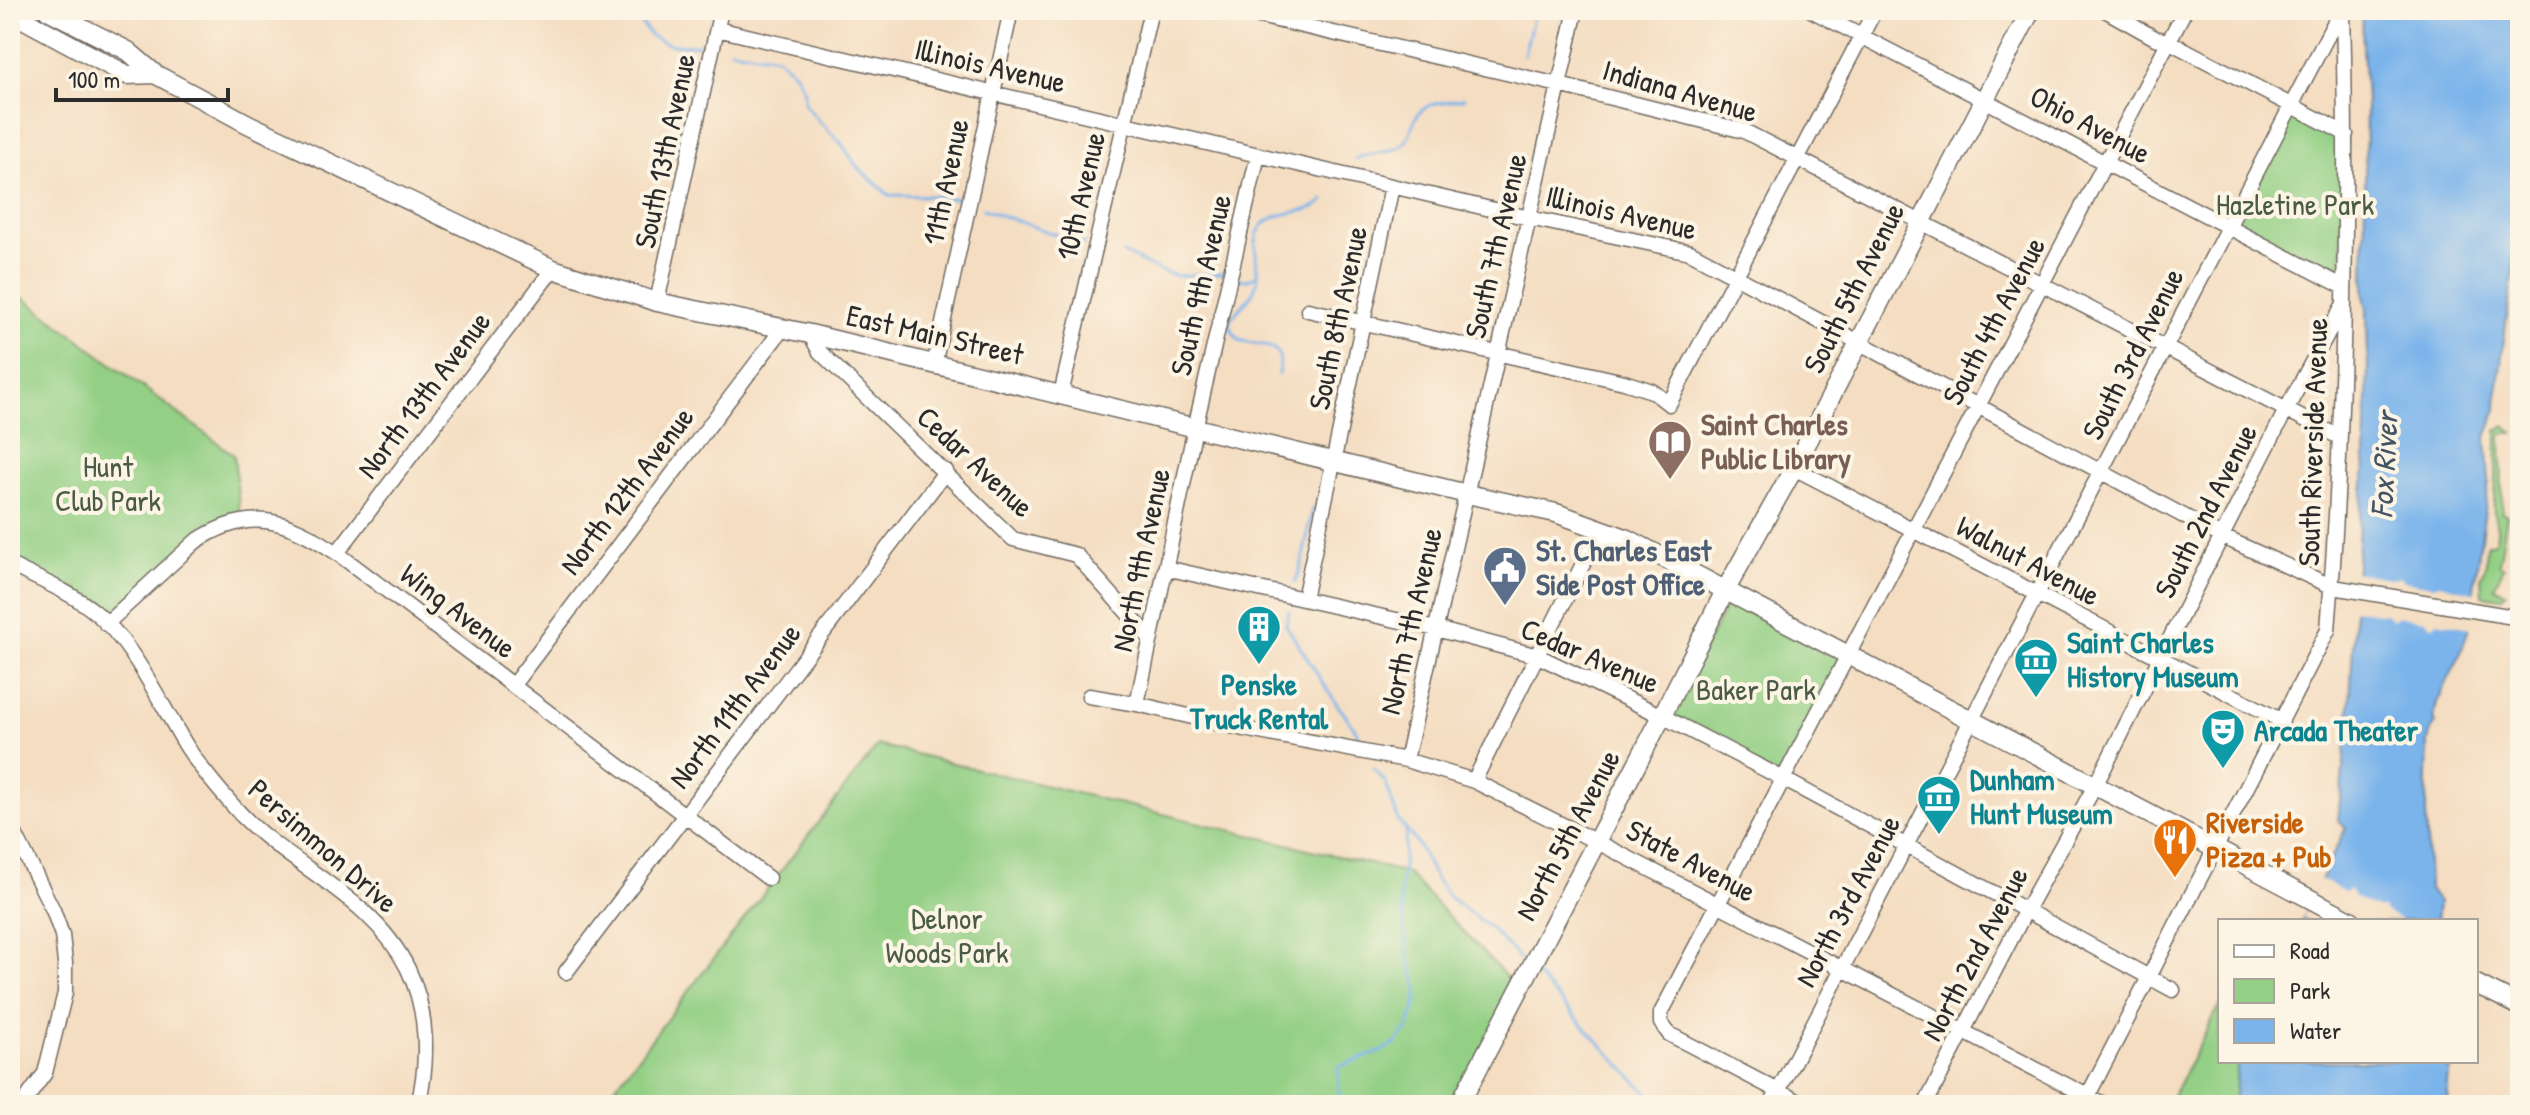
<svg xmlns="http://www.w3.org/2000/svg" width="2530" height="1115" font-family="'Patrick Hand',sans-serif">
	<style>
		.green { fill: #93cf84; stroke: #5f7d58; stroke-width: 2 }
		.water { fill: #7ab4eb; stroke: #52708b; stroke-width: 2 }
		.pier { fill: #f4ddc1 }
		.lines { fill: none; stroke-linecap: round; stroke-linejoin: round }
		.stream { stroke: #7ab4eb; stroke-width: 3 }
		.minor-casing { stroke: #716960; stroke-width: 17 }
		.major-casing { stroke: #716960; stroke-width: 21 }
		.minor { stroke: #fff; stroke-width: 14 }
		.major { stroke: #fff; stroke-width: 18 }
		.labels { text-anchor: middle; stroke-width: 8; stroke-linejoin: round; paint-order: stroke }
		.street-label { font-size: 30px; fill: #2b2b2b; stroke: #fcf5e5 }
		.park-label { font-size: 30px; fill: #4a5c46; stroke: #fcf5e5 }
		.education-label { font-size: 30px; font-weight: bold; fill: #785e54; stroke: #fcf5e5; text-anchor: start }
		.service-label { font-size: 30px; font-weight: bold; fill: #4e5e75; stroke: #fcf5e5; text-anchor: start }
		.culture-label { font-size: 30px; font-weight: bold; fill: #0d838f; stroke: #fcf5e5; text-anchor: start }
		.food-label { font-size: 30px; font-weight: bold; fill: #c56008; stroke: #fcf5e5; text-anchor: start }
		.water-label { font-size: 32px; font-style: italic; fill: #435465; stroke: #fcf5e5 }
	</style>
	<rect width="100%" height="100%" fill="#fcf5e5"/>
	<filter id="ink" filterUnits="userSpaceOnUse"><feTurbulence type="fractalNoise" baseFrequency=".0125" numOctaves="2"/><feDisplacementMap in="SourceGraphic" scale="16" xChannelSelector="R" yChannelSelector="G"/><feConvolveMatrix kernelMatrix="1 2 1 2 8 2 1 2 1" color-interpolation-filters="sRGB"/></filter>
	<filter id="wash" filterUnits="userSpaceOnUse"><feTurbulence type="fractalNoise" baseFrequency=".006" numOctaves="4" result="noise"/><feDisplacementMap in="SourceGraphic" scale="32" xChannelSelector="R" yChannelSelector="G"/><feGaussianBlur stdDeviation="1.8" result="paint"/><feColorMatrix in="noise" values="0 0 0 0 0 0 0 0 0 0 0 0 0 0 0 0 0 1.4 0 .05"/><feComposite in="paint" operator="in"/></filter>
	<g filter="url(#wash)">
		<rect width="100%" height="100%" fill="#f4ddc1"/>
		<path class="green" d="M2291 109 2346 137 2340 281 2230 225Z
			M10 288 234 455 240 516 108 617 10 561Z
			M2505 425 2513 433H2501L2502 513 2507 515 2499 564 2504 567 2494 587 2506 593 2501 598 2482 595 2481 577 2486 563 2487 544 2495 542C2501 527 2492 518 2494 504 2497 480 2497 456 2497 431Z
			M1727 603 1846 660 1784 780 1670 719Z
			M878 745 1407 873 1515 986 1453 1105H601Z
			M2220 1005V1061H2238L2234 1105H2168Z"/>
		<path class="water" d="M2361 10H2520V217L2498 385 2497 409 2486 437 2489 481 2468 631 2459 658 2437 702 2434 718 2436 723 2430 732 2428 741 2426 812 2429 889 2439 902 2437 921H2302L2346 827 2338 820 2350 703 2359 523 2364 484 2368 370 2367 309 2364 296 2366 100Z
			M2238 1061H2432L2450 1070 2447 1081 2449 1105H2234Z"/>
		<path class="pier" d="M2353 572 2395 579 2399 577 2403 581 2434 586 2439 584 2476 593 2471 628 2437 622 2432 626 2426 620 2398 616 2392 620 2387 614 2351 609Z
			M2320 879 2345 892 2350 889 2354 897 2379 909 2382 907 2385 912 2402 921H2308L2303 918Z"/>
		<g class="lines">
			<path class="stream" d="M613 10 640 22 650 35 663 42 673 45H699
				M731 50 777 57 795 73 804 91V103L818 120 841 143 858 168 889 195 932 196 958 199
				M1524 55 1535 10
				M1355 159C1369 152 1384 154 1398 148 1413 141 1410 120 1421 111 1433 100 1451 103 1464 98
				M983 209 1083 244
				M1123 253 1158 270 1177 276 1223 273
				M1236 279 1248 280 1256 276
				M1278 374C1287 341 1262 347 1239 340L1232 331 1229 322C1238 308 1254 298 1257 281 1259 264 1250 240 1262 226 1278 207 1307 218 1324 200
				M1295 582 1301 567 1313 507
				M1289 611 1286 625C1302 650 1318 675 1334 700 1343 714 1357 726 1360 743
				M1374 769 1386 783 1398 820 1417 843 1433 875 1448 896 1490 928 1524 963
				M1535 974 1658 1105
				M1349 1105 1339 1095 1338 1067 1380 1052 1396 1043 1408 1028 1415 1008 1418 991 1408 955 1400 895 1406 832"/>
		</g>
	</g>
	<g filter="url(#ink)">
		<g class="lines">
			<g class="minor-casing">
				<path id="minor" d="M1233 10 1559 85 1744 131 2339 437
					M1811 10 2344 287
					M2105 10 2155 38 2168 41 2346 134
					M717 29 1529 218 1690 252 2223 537 2333 587 2520 618
					M657 302 721 10
					M1308 310 1624 382 1652 391 1669 404 1875 10
					M810 334 820 352 1013 539 1076 555 1151 639
					M934 365 1011 10
					M1061 394 1151 10
					M1794 468 2282 721
					M337 553 553 269
					M10 565C38 579 71 592 95 612 134 644 161 705 187 747 201 769 218 789 236 809 288 867 372 895 408 969 428 1011 429 1061 418 1105
					M1166 568 1436 629 1538 656 1662 716 1772 773 2173 990
					M1304 599 1392 186
					M106 624 195 542C249 506 287 519 337 553L768 878
					M513 685 783 328
					M1089 696 1137 704 1244 729 1406 760 1474 781 1607 847 2105 1105
					M1137 704 1193 437 1258 155
					M1406 760 1576 10
					M1474 781 1587 556
					M10 824 53 910 62 935 65 963V993L45 1073 22 1105
					M566 972 946 471
					M1771 1105 2341 10
					M1805 1105 1669 1034 1661 1023V1013L2185 10
					M1925 1105 2026 910 2095 786 2286 410 2342 307
					M2083 1105 2328 630C2345 424 2348 216 2343 10"/>
			</g>
			<g class="major-casing">
				<path id="major" d="M18 10 25 20 127 75 155 74
					M48 10 128 51 155 74 248 124 553 269 657 302 810 334 1467 494 1556 513 1628 539 2352 921
					M1587 556 1612 542 1628 539
					M2476 984 2520 1006
					M1459 1105 1662 716 1725 591 1794 468 2031 10"/>
			</g>
			<use href="#minor" class="minor"/>
			<use href="#major" class="major"/>
		</g>
	</g>
	<defs>
		<g id="library-pin" transform="scale(2.3)"><path d="M0 17L-7.5 6A9.5 9.5 0 1 1 7.5 6Z" fill="#8d6e63" stroke="#fcf5e5"/><path d="M-6-4Q-3-5.5-.7-3.5V5Q-3 3-6 4ZM6-4Q3-5.5 .7-3.5V5Q3 3 6 4Z" fill="#fff"/></g>
		<g id="civic-pin" transform="scale(2.3)"><path d="M0 17L-7.5 6A9.5 9.5 0 1 1 7.5 6Z" fill="#5c6f8a" stroke="#fcf5e5"/><path d="M-.6-6.5H3V-4.5H.6V-3L4-1V1h2V6H-6V1h2V-1L-.6-3ZM-1.2 2.5V6h2.4V2.5Z" fill="#fff"/></g>
		<g id="building-pin" transform="scale(2.3)"><path d="M0 17L-7.5 6A9.5 9.5 0 1 1 7.5 6Z" fill="#0f9aa8" stroke="#fcf5e5"/><path d="M-4-6H4V6H1V3H-1V6H-4ZM-2.5-4.3h1.7v1.8h-1.7ZM.8-4.3h1.7v1.8H.8ZM-2.5-1h1.7V.8h-1.7ZM.8-1h1.7V.8H.8Z" fill="#fff"/></g>
		<g id="museum-pin" transform="scale(2.3)"><path d="M0 17L-7.5 6A9.5 9.5 0 1 1 7.5 6Z" fill="#0f9aa8" stroke="#fcf5e5"/><path d="M0-6L6-3V-2H-6V-3ZM-5-1h2V3h-2ZM-1-1h2V3h-2ZM3-1h2V3H3ZM-6 4H6V6H-6Z" fill="#fff"/></g>
		<g id="theatre-pin" transform="scale(2.3)"><path d="M0 17L-7.5 6A9.5 9.5 0 1 1 7.5 6Z" fill="#0f9aa8" stroke="#fcf5e5"/><path d="M-5-5.5Q0-4 5-5.5V0Q5 5 0 6Q-5 5-5 0ZM-3.3-2.5H-1v1.5H-3.3ZM1-2.5H3.3v1.5H1ZM-2.8 1Q0 5.5 2.8 1Z" fill="#fff"/></g>
		<g id="restaurant-pin" transform="scale(2.3)"><path d="M0 17L-7.5 6A9.5 9.5 0 1 1 7.5 6Z" fill="#e8710a" stroke="#fcf5e5"/><path d="M-5-6h1v4h1v-4h1v4h1v-4h1v5L-1.5 .5V6h-2V.5L-5-1ZM5-6V6H3V1.5H1.5Q1.5-4 5-6Z" fill="#fff"/></g>
	</defs>
	<g fill-rule="evenodd">
		<use href="#library-pin" x="1670" y="442"/>
		<use href="#civic-pin" x="1505" y="568"/>
		<use href="#building-pin" x="1259" y="627"/>
		<use href="#museum-pin" x="2036" y="660"/>
		<use href="#theatre-pin" x="2223" y="731"/>
		<use href="#museum-pin" x="1939" y="797"/>
		<use href="#restaurant-pin" x="2175" y="840"/>
	</g>
	<g class="labels">
		<g class="street-label">
			<text transform="translate(990 66) rotate(13)" y="10">Illinois Avenue</text>
			<text transform="translate(1680 91) rotate(16)" y="10">Indiana Avenue</text>
			<text transform="translate(2090 125) rotate(28)" y="10">Ohio Avenue</text>
			<text transform="translate(665 151) rotate(-78)" y="10">South 13th Avenue</text>
			<text transform="translate(946 182) rotate(-78)" y="10">11th Avenue</text>
			<text transform="translate(1081 196) rotate(-77)" y="10">10th Avenue</text>
			<text transform="translate(1621 213) rotate(13)" y="10">Illinois Avenue</text>
			<text transform="translate(1496 246) rotate(-77)" y="10">South 7th Avenue</text>
			<text transform="translate(1201 285) rotate(-77)" y="10">South 9th Avenue</text>
			<text transform="translate(1854 288) rotate(-63)" y="10">South 5th Avenue</text>
			<text transform="translate(1338 318) rotate(-78)" y="10">South 8th Avenue</text>
			<text transform="translate(1994 321) rotate(-62)" y="10">South 4th Avenue</text>
			<text transform="translate(935 335) rotate(13)" y="10">East Main Street</text>
			<text transform="translate(2133 354) rotate(-63)" y="10">South 3rd Avenue</text>
			<text transform="translate(424 395) rotate(-53)" y="10">North 13th Avenue</text>
			<text transform="translate(2313 442) rotate(-88)" y="10">South Riverside Avenue</text>
			<text transform="translate(975 462) rotate(43)" y="10">Cedar Avenue</text>
			<text transform="translate(627 491) rotate(-53)" y="10">North 12th Avenue</text>
			<text transform="translate(2206 511) rotate(-63)" y="10">South 2nd Avenue</text>
			<text transform="translate(1141 560) rotate(-78)" y="10">North 9th Avenue</text>
			<text transform="translate(2028 561) rotate(28)" y="10">Walnut Avenue</text>
			<text transform="translate(458 611) rotate(37)" y="10">Wing Avenue</text>
			<text transform="translate(1411 621) rotate(-77)" y="10">North 7th Avenue</text>
			<text transform="translate(1590 656) rotate(23)" y="10">Cedar Avenue</text>
			<text transform="translate(735 706) rotate(-53)" y="10">North 11th Avenue</text>
			<text transform="translate(1568 835) rotate(-62)" y="10">North 5th Avenue</text>
			<text transform="translate(323 846) rotate(41)" y="10">Persimmon Drive</text>
			<text transform="translate(1691 861) rotate(28)" y="10">State Avenue</text>
			<text transform="translate(1848 901) rotate(-62)" y="10">North 3rd Avenue</text>
			<text transform="translate(1975 954) rotate(-62)" y="10">North 2nd Avenue</text>
		</g>
		<g class="park-label">
			<text x="2295" y="215">Hazletine Park</text>
			<text x="108" y="477">Hunt<tspan x="108" dy="34">Club Park</tspan></text>
			<text x="1756" y="700">Baker Park</text>
			<text x="947" y="929">Delnor<tspan x="947" dy="34">Woods Park</tspan></text>
		</g>
		<g class="education-label">
			<text x="1701" y="435">Saint Charles<tspan x="1701" dy="34">Public Library</tspan></text>
		</g>
		<g class="service-label">
			<text x="1536" y="561">St. Charles East<tspan x="1536" dy="34">Side Post Office</tspan></text>
		</g>
		<g class="culture-label">
			<text x="2067" y="653">Saint Charles<tspan x="2067" dy="34">History Museum</tspan></text>
			<text x="1259" y="695" text-anchor="middle">Penske<tspan x="1259" dy="34">Truck Rental</tspan></text>
			<text x="2254" y="741">Arcada Theater</text>
			<text x="1970" y="790">Dunham<tspan x="1970" dy="34">Hunt Museum</tspan></text>
		</g>
		<g class="food-label">
			<text x="2206" y="833">Riverside<tspan x="2206" dy="34">Pizza + Pub</tspan></text>
		</g>
		<g class="water-label">
			<text transform="translate(2384 465) rotate(-87)" y="11">Fox River</text>
		</g>
	</g>
	<rect width="2530" height="1115" fill="none" stroke="#fcf5e5" stroke-width="40"/>
	<rect x="2218" y="919" width="260" height="144" fill="#fcf5e5" stroke="#a8a49b" stroke-width="2"/>
	<rect x="2234" y="945" width="40" height="12" fill="#ffffff" stroke="#a8a49b" stroke-width="2"/>
	<text x="2290" y="959" font-size="24" fill="#2b2b2b">Road</text>
	<rect x="2234" y="979" width="40" height="24" fill="#93cf84" stroke="#a8a49b" stroke-width="2"/>
	<text x="2290" y="999" font-size="24" fill="#2b2b2b">Park</text>
	<rect x="2234" y="1019" width="40" height="24" fill="#7ab4eb" stroke="#a8a49b" stroke-width="2"/>
	<text x="2290" y="1039" font-size="24" fill="#2b2b2b">Water</text>
	<path d="M56 88v12h172v-12" fill="none" stroke="#2b2b2b" stroke-width="4"/>
	<text x="68" y="88" font-size="24" fill="#2b2b2b" stroke="#fcf5e5" stroke-width="6" paint-order="stroke">100 m</text>
</svg>
